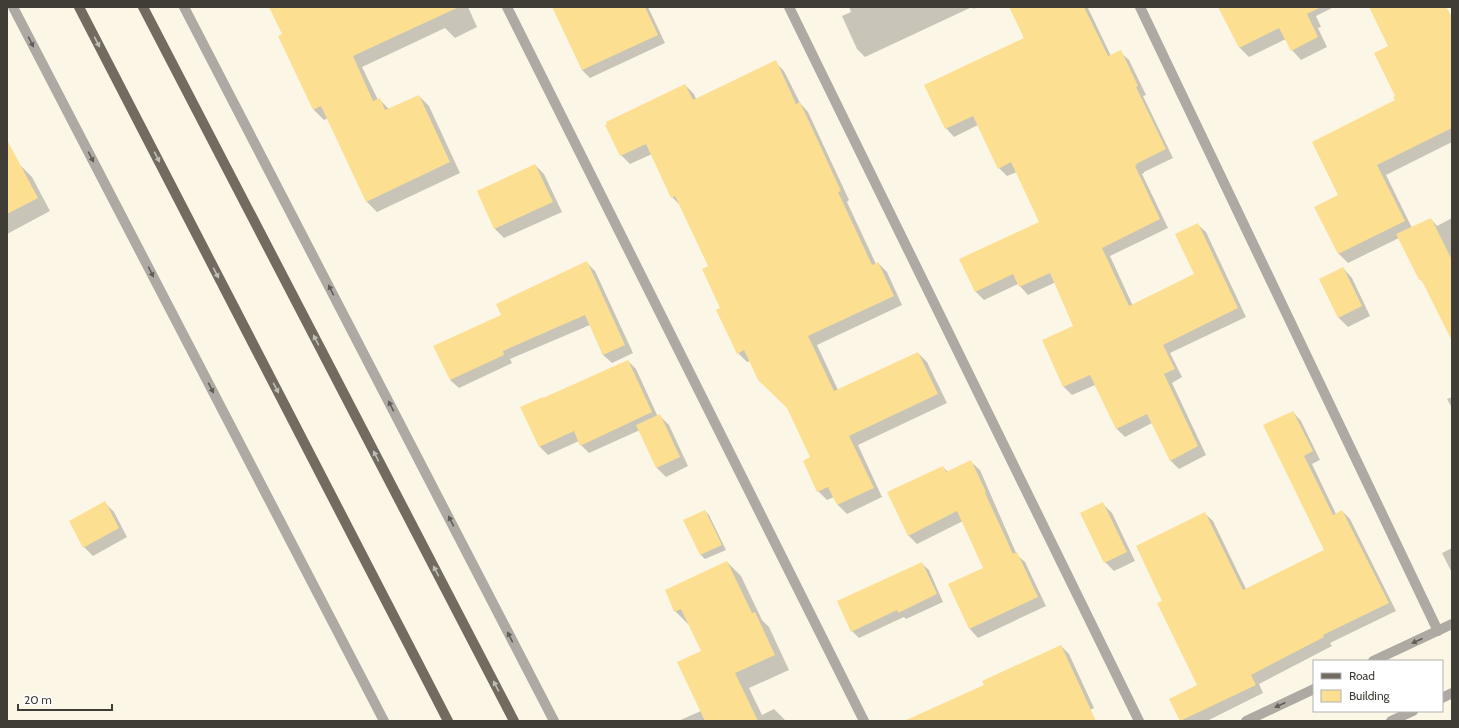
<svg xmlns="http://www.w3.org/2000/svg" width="1459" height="728" font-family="Cabin,sans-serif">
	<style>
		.shadow { fill: #0003 }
		.building { fill: #fcdf90 }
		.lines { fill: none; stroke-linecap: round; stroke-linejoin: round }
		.minor { stroke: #aeaaa3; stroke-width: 10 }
		.major { stroke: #726b60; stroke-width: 10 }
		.oneway { fill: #605e57 }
		.oneway2 { fill: #c0bcb7 }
	</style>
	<rect width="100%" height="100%" fill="#fcf6e6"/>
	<path class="shadow" d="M270 7H468L477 27 455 38 445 28 362 67 378 100 379 99 389 109 419 96 429 106 460 173 377 212 367 202 328 118 324 120 314 110 279 36 283 34Z
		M553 7H648L665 43 590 78 582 70Z
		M849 7H977L974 9 972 7 865 57 857 49 842 16 851 12Z
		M1010 7H1090L1088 8 1111 56 1120 52 1129 60 1146 95 1143 96 1173 158 1144 172V173L1142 174 1168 228 1110 256 1133 306 1196 275 1197 224 1206 232 1246 317 1170 353 1182 377 1172 383 1206 455 1179 469 1170 460 1152 423 1125 437 1116 428 1095 385 1072 395 1063 386 1074 327 1056 282 1028 295 1018 284 984 300 975 291 1041 223 1017 172 1007 176 999 168 978 125 954 137 946 128 1026 38Z
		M1219 7H1334L1316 16 1321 27 1318 28 1327 47 1301 60 1292 50 1286 39 1249 57 1240 48Z
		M1370 7H1446L1452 18V142L1386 175 1412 228 1431 219 1437 226 1452 218V298L1425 284 1420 279 1399 238 1348 263 1338 253 1339 195 1396 101 1390 47Z
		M775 62 784 71 800 103 808 112 849 200 847 202 876 264 878 263 887 272 902 305 817 345 838 390 918 353 927 362 947 403 858 445 882 497 847 514 838 505 834 497 827 500 818 491 812 458 789 408 750 361 747 362 738 353 721 309 709 266 681 206 672 197 652 154 630 164 621 155 685 85 694 94 696 99Z
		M19 164 32 177 50 211 7 234V171Z
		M535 165 544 174 562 212 504 238 495 229 478 192Z
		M587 263 595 271 633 353 612 363 603 355 590 325 510 359 512 363 459 388 450 380 502 316Z
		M1343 268 1352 278 1370 316 1348 327 1339 318 1320 280Z
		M628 361 636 369 658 417 660 416 669 425 688 466 666 477 657 468 640 430 589 453 581 445 579 441 548 455 540 447 522 408Z
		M1452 397V408L1447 399Z
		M1293 412 1301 421 1320 460 1312 464 1336 514 1342 511 1350 519 1396 611 1330 643 1332 646 1259 684 1263 693 1207 721H1181L1170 699 1198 686 1163 601 1204 513 1213 521 1246 589 1325 550Z
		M971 462 980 470 1017 555 1025 562 1046 606 978 638 970 629 949 585 985 568 963 521 917 544 908 535 943 467 948 472Z
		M105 503 114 512 127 537 93 556 84 547Z
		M1102 503 1112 513 1135 561 1114 571 1105 562Z
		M705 511 709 515 726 550 705 559 701 555 685 520Z
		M1452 548V573L1442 553Z
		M727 562 741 576 762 620 769 627 789 670 749 688 762 715 774 709 786 721H678L701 711 702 652 690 626 675 611Z
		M921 563 929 570 943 602 906 619 904 617 859 638 852 631Z
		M1061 646 1069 654 1094 708 1067 721H930L985 685Z"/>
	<path class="building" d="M269 7H459L353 56 373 101 380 98 385 110 419 95 450 162 366 202 321 106 313 110 278 36 282 34Z
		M552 7H645L658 35 582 70Z
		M1009 7H1084L1108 56 1121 50 1138 86 1136 87 1166 149 1136 164 1137 165 1135 166 1160 219 1102 248 1129 306 1194 274 1175 234 1198 223 1238 308 1163 345 1175 369 1164 374 1198 446 1170 461 1147 414 1116 429 1090 375 1063 387 1042 340 1073 326 1050 273 1019 287 1013 274 975 292 959 259 1039 222 1011 162 998 169 973 116 945 129 924 85 1024 38Z
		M1218 7H1321L1307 14 1318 37 1291 51 1279 28 1239 48Z
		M1369 7H1446L1452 18V128L1377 165 1405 221 1338 254 1314 207 1338 195 1312 142 1395 100 1393 97 1395 96 1374 53 1388 46Z
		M776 60 796 104 800 102 841 191 838 192 872 265 878 262 894 296 808 336 834 391 918 352 938 394 849 436 874 488 837 505 828 487 817 492 803 461 810 457 787 408 758 380 744 350 737 354 716 310 720 308 702 269 708 266 675 196 671 198 646 144 620 156 605 125 607 124 606 122 685 84 693 100Z
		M7 140 38 198 7 214Z
		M535 164 553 202 494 229 477 191Z
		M1431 218 1452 260V341L1421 279 1419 280 1396 234Z
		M587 261 625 345 603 355 585 315 503 351 504 355 450 380 433 346 501 315 496 304Z
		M1343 267 1362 306 1338 318 1319 279Z
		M628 360 652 412 580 446 574 431 539 447 520 407 543 397V398Z
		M1293 411 1313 451 1304 456 1333 515 1342 510 1389 603 1323 635 1324 637 1251 675 1256 685 1180 721 1169 699 1197 685 1157 603 1162 601 1136 546 1205 512 1243 590 1324 550 1263 425Z
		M660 414 680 457 656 468 636 425Z
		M971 460 986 492 985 493 1013 554 1017 552 1038 597 969 629 948 584 983 568 957 511 908 536 887 492 943 466 946 472Z
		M105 501 119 528 83 548 69 521Z
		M1103 502 1127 552 1104 563 1080 513Z
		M705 510 722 545 700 555 683 520Z
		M727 561 752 613 755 612 775 655 735 673 758 721H705L677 662 701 651 681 609 674 612 665 590Z
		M922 562 937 594 898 613 897 610 851 632 837 601Z
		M1061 645 1096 721H904L984 685 982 681Z"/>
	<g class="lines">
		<path class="minor" d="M13 7 384 721
			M184 7 554 721
			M507 7 864 721
			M789 7 1139 721
			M1140 7 1438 631
			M1373 661 1452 624
			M1442 698 1452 693
			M1246 721 1314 689
			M1391 721 1413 711"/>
		<path class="major" d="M79 7 448 721
			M143 7 514 721"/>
	</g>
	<defs><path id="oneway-solid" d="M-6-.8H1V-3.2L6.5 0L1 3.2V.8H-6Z"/></defs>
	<g class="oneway">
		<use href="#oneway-solid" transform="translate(31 42) rotate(63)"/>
		<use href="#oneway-solid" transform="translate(91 157) rotate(63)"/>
		<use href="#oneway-solid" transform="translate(151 272) rotate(63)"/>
		<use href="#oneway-solid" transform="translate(331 290) rotate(-117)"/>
		<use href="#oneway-solid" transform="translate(211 388) rotate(63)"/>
		<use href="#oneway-solid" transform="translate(391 406) rotate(-117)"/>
		<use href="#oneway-solid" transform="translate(451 521) rotate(-117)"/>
		<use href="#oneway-solid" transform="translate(510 637) rotate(-117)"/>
		<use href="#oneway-solid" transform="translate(1417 641) rotate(155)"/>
		<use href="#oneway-solid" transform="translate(1280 705) rotate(155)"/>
	</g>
	<g class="oneway2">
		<use href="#oneway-solid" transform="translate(97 42) rotate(63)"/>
		<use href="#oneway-solid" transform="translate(157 157) rotate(63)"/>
		<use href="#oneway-solid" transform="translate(216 273) rotate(63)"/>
		<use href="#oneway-solid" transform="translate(316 340) rotate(-117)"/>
		<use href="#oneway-solid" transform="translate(276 388) rotate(63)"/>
		<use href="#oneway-solid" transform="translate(376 456) rotate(-117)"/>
		<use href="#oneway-solid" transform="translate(436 571) rotate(-117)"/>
		<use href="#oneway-solid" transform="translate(496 686) rotate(-117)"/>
	</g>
	<rect width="1459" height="728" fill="none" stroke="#3f3d36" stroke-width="16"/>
	<rect x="1313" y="660" width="130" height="52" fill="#ffffff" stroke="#b2b1af"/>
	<rect x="1321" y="673" width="20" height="6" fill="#726b60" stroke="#b2b1af"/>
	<text x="1349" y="680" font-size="12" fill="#3f3d36">Road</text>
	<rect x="1321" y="690" width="20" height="12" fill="#fcdf90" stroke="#b2b1af"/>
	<text x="1349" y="700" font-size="12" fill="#3f3d36">Building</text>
	<path d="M18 704v6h94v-6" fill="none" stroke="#3f3d36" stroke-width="2"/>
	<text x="24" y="704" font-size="12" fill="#3f3d36" stroke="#ffffff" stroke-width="3" paint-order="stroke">20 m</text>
</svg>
